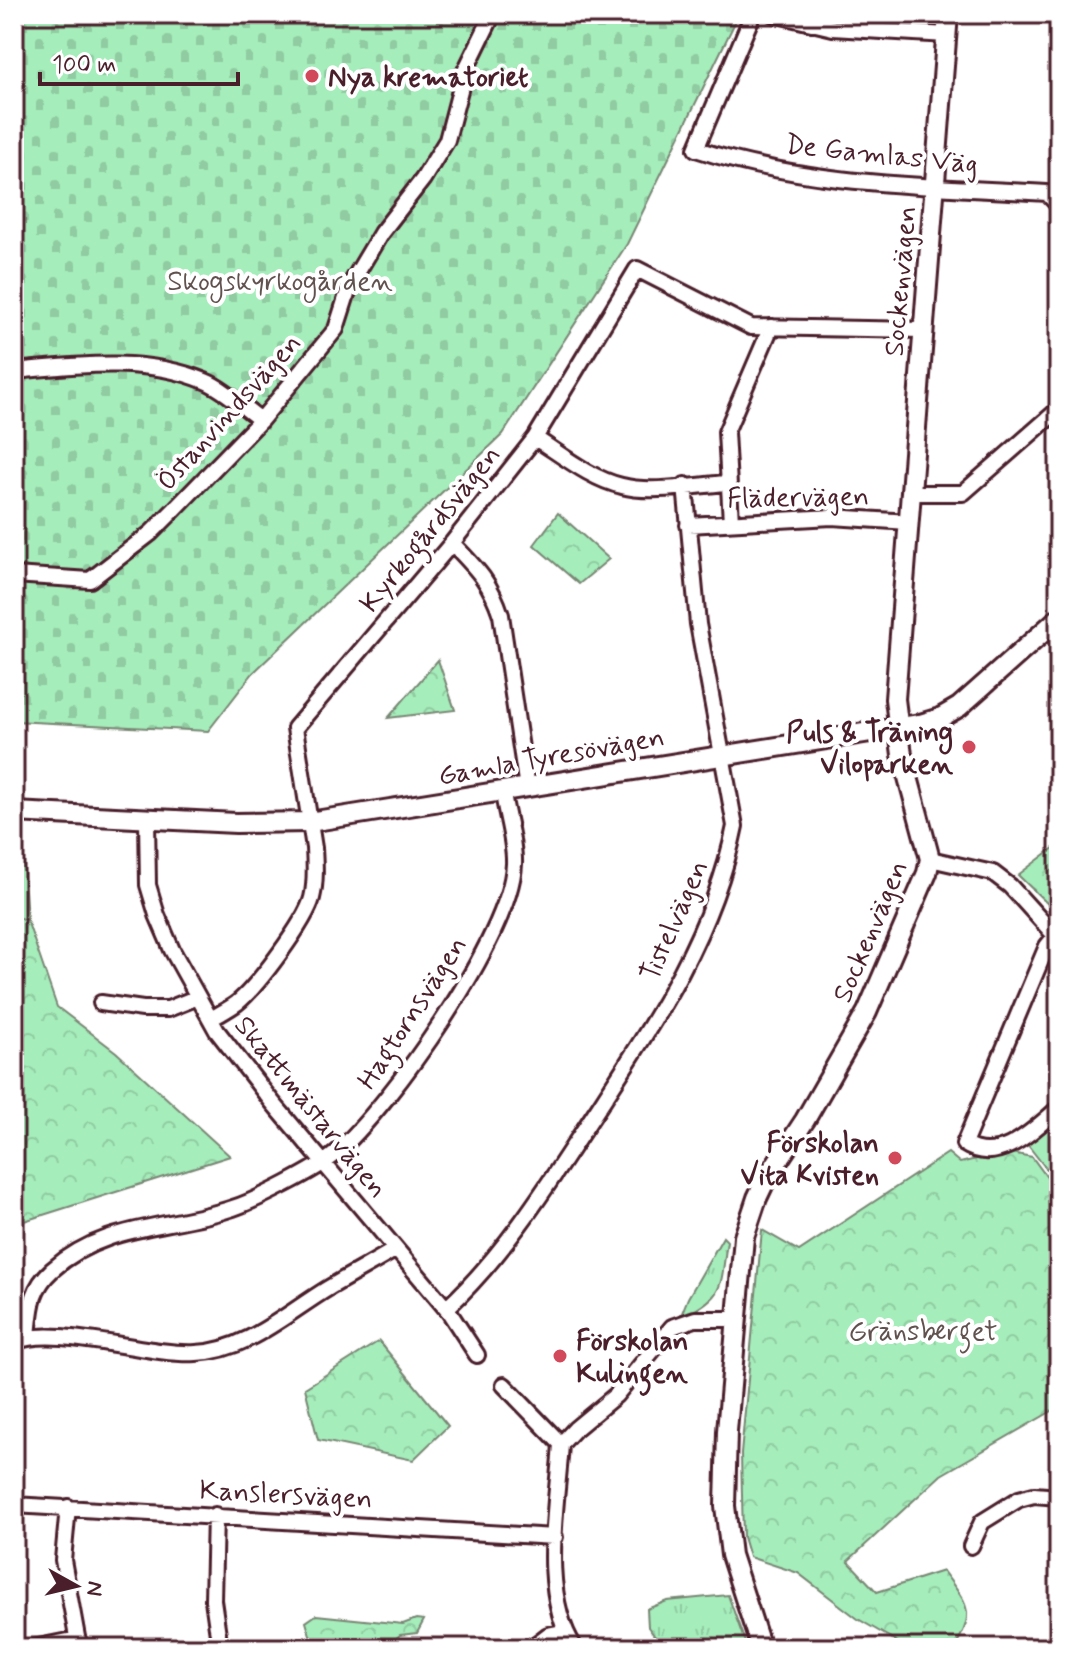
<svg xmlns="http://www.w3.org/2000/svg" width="1073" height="1662" font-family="Mynerve,sans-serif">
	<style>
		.grass { fill: url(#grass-tufts); stroke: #788673; stroke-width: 2 }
		.forest { fill: url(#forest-crowns); stroke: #788673; stroke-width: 2 }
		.cemetery { fill: url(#cemetery-stones); stroke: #788673; stroke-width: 2 }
		.garden { fill: #a5edbb; stroke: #788673; stroke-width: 2 }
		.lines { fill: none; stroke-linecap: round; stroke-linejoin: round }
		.minor-casing { stroke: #4a1f2b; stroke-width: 20 }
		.tertiary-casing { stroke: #4a1f2b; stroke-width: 24 }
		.minor { stroke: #fff; stroke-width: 14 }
		.tertiary { stroke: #fff; stroke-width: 18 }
		.poi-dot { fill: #d1495b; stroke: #fff; stroke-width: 3 }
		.labels { text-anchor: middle; stroke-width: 8; stroke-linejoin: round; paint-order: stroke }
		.poi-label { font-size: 28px; font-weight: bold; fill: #4a1f2b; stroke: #fff; text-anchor: start }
		.street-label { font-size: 28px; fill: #4a1f2b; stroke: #fff }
		.park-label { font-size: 28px; fill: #61524f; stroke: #fff }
	</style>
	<defs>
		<pattern id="grass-tufts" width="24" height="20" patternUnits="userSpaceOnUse" patternTransform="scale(2)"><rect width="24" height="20" fill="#a5edbb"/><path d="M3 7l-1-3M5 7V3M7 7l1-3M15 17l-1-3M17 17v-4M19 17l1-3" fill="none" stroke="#90cba1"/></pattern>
		<pattern id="forest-crowns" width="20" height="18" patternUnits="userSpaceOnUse" patternTransform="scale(2)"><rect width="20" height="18" fill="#a5edbb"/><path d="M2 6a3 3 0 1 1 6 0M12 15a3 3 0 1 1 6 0" fill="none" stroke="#90cba1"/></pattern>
		<pattern id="cemetery-stones" width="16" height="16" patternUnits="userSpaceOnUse" patternTransform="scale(2)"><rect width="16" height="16" fill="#a5edbb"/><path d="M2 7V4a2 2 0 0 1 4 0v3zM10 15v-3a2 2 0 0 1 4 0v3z" fill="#90cba1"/></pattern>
	</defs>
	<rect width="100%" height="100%" fill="#fff"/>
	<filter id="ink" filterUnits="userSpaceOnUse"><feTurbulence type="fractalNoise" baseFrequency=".0125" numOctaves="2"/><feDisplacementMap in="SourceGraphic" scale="16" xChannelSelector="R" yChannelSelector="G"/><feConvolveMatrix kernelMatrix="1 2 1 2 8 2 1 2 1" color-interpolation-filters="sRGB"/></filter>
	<g filter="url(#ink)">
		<path class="grass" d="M14 830 21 831 27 920 14 917Z
			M723 1237 727 1241C720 1288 726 1296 680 1318L688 1298Z
			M728 1595 747 1648H663L648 1627 647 1609 667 1601Z"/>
		<path class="forest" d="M558 513 609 559 579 584 534 545Z
			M438 660 455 710 388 718Z
			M1059 844V902L1050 905 1053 909 1018 875Z
			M14 917 27 920 57 1007 116 1052 230 1156 24 1221 14 1332Z
			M1006 1152 1032 1157 1059 1194V1407L941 1475 848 1561 877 1592 943 1571C966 1603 978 1611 954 1648H908L858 1619 798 1573 749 1557 743 1537 741 1454 762 1230 799 1251 948 1153 960 1163Z
			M379 1341 448 1426 413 1460 318 1440 305 1388Z
			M316 1615 403 1624 416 1619 424 1620 417 1633 400 1635 385 1648H314L306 1622Z"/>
		<path class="cemetery" d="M14 14H739L627 244 503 434 253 673 208 731 14 721Z"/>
		<path class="garden" d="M1059 1119V1185L1027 1144Z"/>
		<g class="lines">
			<g class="minor-casing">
				<path id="minor" d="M753 14 696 149C808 186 931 186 1047 193L1059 206
					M773 14 833 28 947 35
					M14 371C77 365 145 356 205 381 225 389 244 408 261 420
					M535 438C562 455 591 479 622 486 651 494 696 485 727 483
					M911 493H963L1059 409
					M731 522 726 432 771 327
					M688 525 832 517 909 522
					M452 543C476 568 490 581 501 615L527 788
					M14 575 90 580 151 533 174 510 261 420 336 329 350 285 381 233 423 179 447 140 465 71 493 14
					M147 819 148 885 157 915 172 950 217 1031 273 1103 449 1312 477 1355
					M930 859 993 873 1010 886 1059 940
					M1055 936 1047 946 964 1144C999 1167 1034 1129 1059 1108
					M101 1003 143 1009H168L198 997
					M211 1019C219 1014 229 1009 237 1003 257 987 306 921 312 898 316 882 315 864 314 848L295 728 452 543 535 438 637 269 751 327 923 330
					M447 1308C504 1255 548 1185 591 1119 651 1027 713 936 735 826L698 624 685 485
					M28 1336C31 1309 30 1290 52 1270 104 1223 171 1229 233 1208 255 1201 318 1169 335 1154 390 1106 511 937 514 864 515 842 506 815 503 793
					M14 1342C55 1324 146 1356 196 1353 246 1351 286 1314 327 1289 350 1275 373 1263 396 1249
					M504 1385 561 1444
					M14 1505 555 1537
					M68 1507 63 1560 79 1648
					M215 1515 213 1600 220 1648
					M971 1546 982 1522 1019 1499 1034 1495 1059 1497
					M33 1648 78 1639
					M531 1648 548 1635 564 1632
					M575 1648C539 1594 557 1506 561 1444L575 1429 616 1395 672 1327 695 1319H736"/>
			</g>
			<g class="tertiary-casing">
				<path id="tertiary" d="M14 812 236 823 309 822 920 724 940 718 959 707 1059 618
					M761 1648 731 1555 725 1506 727 1431 744 1237 757 1198 766 1179 805 1120 867 1012 927 873 930 859 902 755 895 699 948 14"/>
			</g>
			<use href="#minor" class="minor"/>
			<use href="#tertiary" class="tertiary"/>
		</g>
	</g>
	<g class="poi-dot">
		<circle cx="312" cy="76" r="8"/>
		<circle cx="969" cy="747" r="8"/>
		<circle cx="895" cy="1158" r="8"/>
		<circle cx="560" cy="1356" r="8"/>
	</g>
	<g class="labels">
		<g class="poi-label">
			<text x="328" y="86">Nya krematoriet</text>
			<text x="953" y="741" text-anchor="end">Puls &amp; Träning<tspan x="953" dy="32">Viloparken</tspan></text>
			<text x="879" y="1152" text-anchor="end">Förskolan<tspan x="879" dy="32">Vita Kvisten</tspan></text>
			<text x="576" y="1350">Förskolan<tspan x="576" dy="32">Kulingen</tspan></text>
		</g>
		<g class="street-label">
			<text transform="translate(882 153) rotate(6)" y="10">De Gamlas Väg</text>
			<text transform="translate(899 281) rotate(-85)" y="10">Sockenvägen</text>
			<text transform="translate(228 411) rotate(-48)" y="10">Östanvindsvägen</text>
			<text transform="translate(798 496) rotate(-1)" y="10">Flädervägen</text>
			<text transform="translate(429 528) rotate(-51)" y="10">Kyrkogårdsvägen</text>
			<text transform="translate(551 755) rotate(-10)" y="10">Gamla Tyresövägen</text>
			<text transform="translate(673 920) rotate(-66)" y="10">Tistelvägen</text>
			<text transform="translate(869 931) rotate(-67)" y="10">Sockenvägen</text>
			<text transform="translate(411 1012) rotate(-57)" y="10">Hagtornsvägen</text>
			<text transform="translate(312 1106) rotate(51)" y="10">Skattmästarvägen</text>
			<text transform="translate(286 1493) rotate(3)" y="10">Kanslersvägen</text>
		</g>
		<g class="park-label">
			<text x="280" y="290">Skogskyrkogården</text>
			<text x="923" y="1340">Gränsberget</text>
		</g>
	</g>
	<rect width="1073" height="1662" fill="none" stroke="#fff" stroke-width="48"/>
	<rect x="24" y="24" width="1025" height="1614" fill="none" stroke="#4a1f2b" stroke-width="3" filter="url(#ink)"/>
	<g transform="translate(76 1586) rotate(98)" stroke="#ffffff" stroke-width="6" paint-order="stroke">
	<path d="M0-6L14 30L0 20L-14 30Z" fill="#4a1f2b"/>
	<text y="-12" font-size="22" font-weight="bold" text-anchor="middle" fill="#4a1f2b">N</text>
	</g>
	<path d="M40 72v12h198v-12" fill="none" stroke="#4a1f2b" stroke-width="4"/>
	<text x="52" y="72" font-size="24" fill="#4a1f2b" stroke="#ffffff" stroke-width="6" paint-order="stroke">100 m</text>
</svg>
